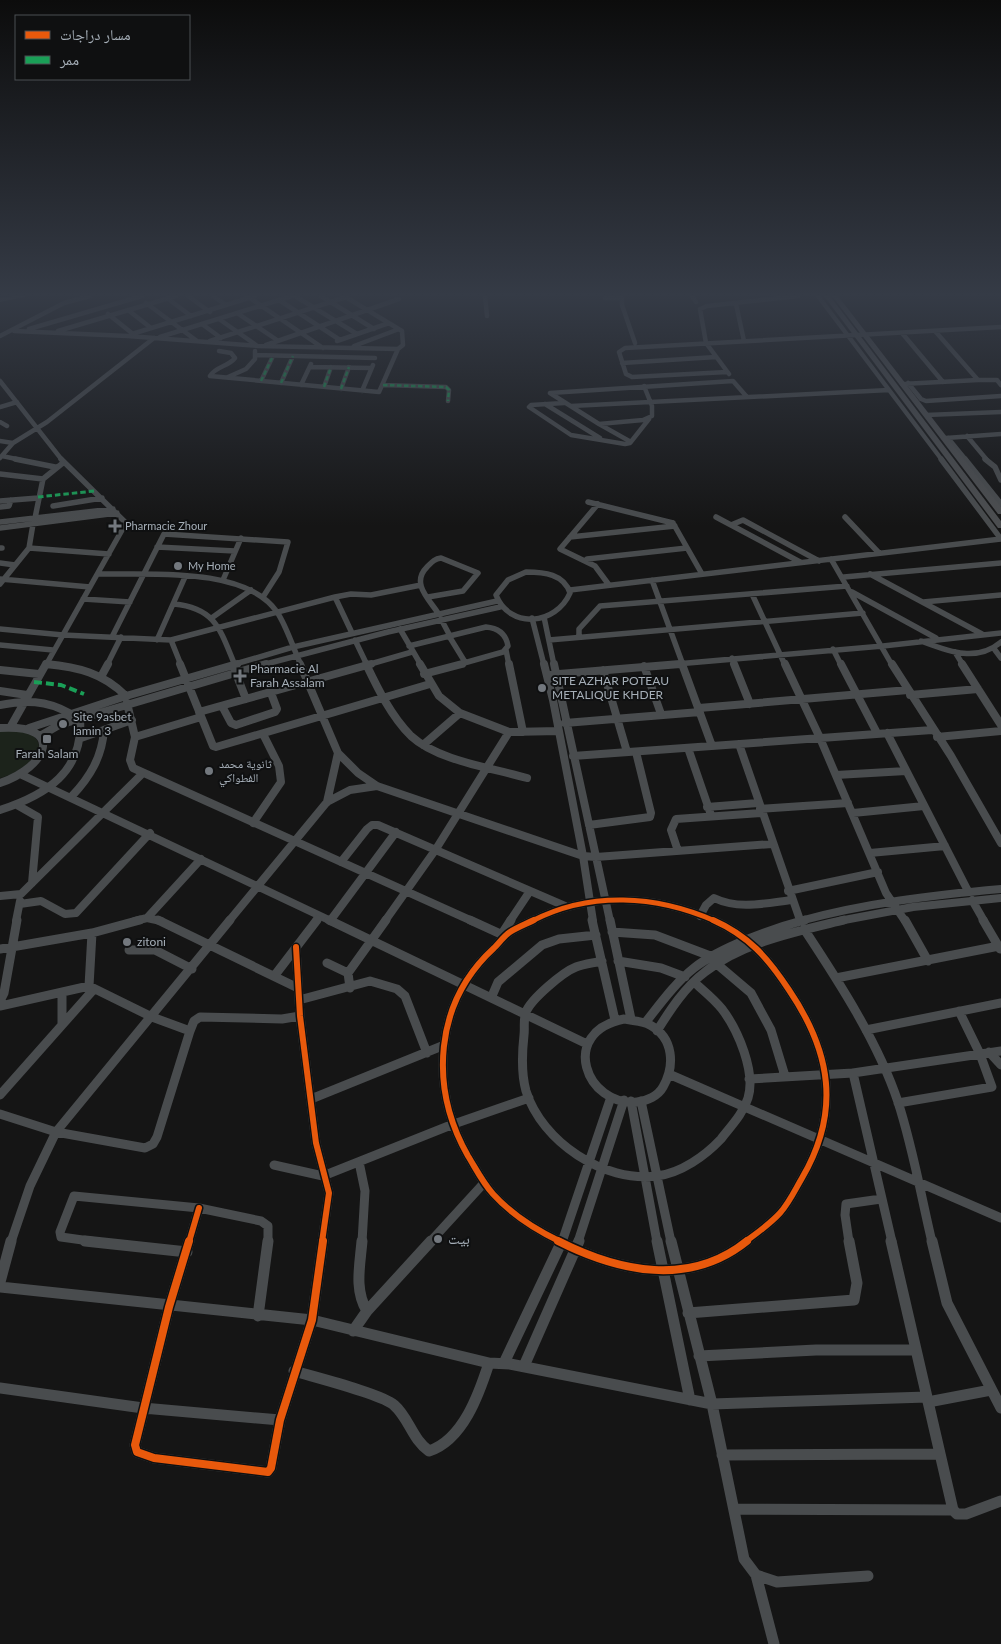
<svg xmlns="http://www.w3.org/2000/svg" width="1001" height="1644" font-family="Lato,'Noto Naskh Arabic',sans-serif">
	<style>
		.green { fill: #1c231b }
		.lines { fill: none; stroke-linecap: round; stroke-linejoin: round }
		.minor-far4 { stroke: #494c4e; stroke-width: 4.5 }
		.minor-far3 { stroke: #494c4e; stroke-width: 5.5 }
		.minor-far2 { stroke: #494c4e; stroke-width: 8 }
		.minor-far1 { stroke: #494c4e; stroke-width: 9 }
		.minor { stroke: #494c4e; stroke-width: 11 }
		.major { fill: #4c4e50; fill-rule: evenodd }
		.highway { fill: #4c4e50; fill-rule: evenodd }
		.quiet-far2 { stroke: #1a9f57; stroke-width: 2.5; stroke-dasharray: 4.5 2.5; stroke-linecap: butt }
		.quiet-far1 { stroke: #1a9f57; stroke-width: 3; stroke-dasharray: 5.5 3; stroke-linecap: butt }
		.quiet { stroke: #1a9f57; stroke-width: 4; stroke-dasharray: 8 4; stroke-linecap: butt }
		.cycleway-far2-casing { stroke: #0f1011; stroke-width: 8 }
		.cycleway-far1-casing { stroke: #0f1011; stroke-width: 9 }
		.cycleway-casing { stroke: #0f1011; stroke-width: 11 }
		.cycleway-far2 { stroke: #e8590c; stroke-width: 5 }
		.cycleway-far1 { stroke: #e8590c; stroke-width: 6 }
		.cycleway { stroke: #e8590c; stroke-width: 8 }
		.poi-dot { fill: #73787e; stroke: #0f1011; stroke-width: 2 }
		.labels { text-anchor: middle; stroke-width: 4; stroke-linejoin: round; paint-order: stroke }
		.far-poi-label { font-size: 11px; fill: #a5aeb7; stroke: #0f1011; text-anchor: start }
		.poi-label { font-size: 12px; fill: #a5aeb7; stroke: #0f1011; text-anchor: start }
		.near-poi-label { font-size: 15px; fill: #a5aeb7; stroke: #0f1011; text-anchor: start }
	</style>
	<rect width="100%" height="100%" fill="#151515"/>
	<path class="green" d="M13 729C18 731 27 732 32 735 55 752 14 775 0 778V731Z"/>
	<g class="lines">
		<path class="minor-far4" d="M188 296 210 312
			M213 296 226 305
			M247 296 323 348
			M295 296 357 334
			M321 296 374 329
			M485 296 487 316
			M622 296V305L635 343
			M692 296 696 302
			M818 296 942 460
			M167 298 191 316
			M605 298H622
			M279 300 340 340
			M146 303 197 341
			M736 304 744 341
			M128 310 151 328
			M237 313 277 340
			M108 314 133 334
			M219 319 256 345
			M202 324 221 338
			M29 329 142 296
			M14 331 128 336 258 346 398 349
			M58 331 176 296
			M902 333 943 382
			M132 334 255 296
			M0 336 64 303 90 296
			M160 337 292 296
			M210 341 346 297
			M337 341 389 323
			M266 345 399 299
			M354 346 399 329
			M219 351 231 353 235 358C228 367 216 366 210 376L379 392 398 349 403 345 402 331 344 296
			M256 355 375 358
			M622 363 716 357
			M310 367 371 368
			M727 372 632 377 626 374 619 352 625 348 1001 327
			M729 374 706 343 700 309 707 306 798 296
			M228 377 246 369 255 359V351
			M978 380H997L1001 385
			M0 381 62 460
			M261 381 273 356
			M281 383 293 356
			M908 383 921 399 926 401 1001 396
			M902 384 978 380 935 331
			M301 385 311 364
			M383 385 446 387 449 390 448 401
			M644 386 652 406V416L643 420 599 424 550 393 733 381 747 397
			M324 387 331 367
			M341 389 349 367
			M362 391 373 365
			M564 403 531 405 529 407 571 435 625 444 630 443 649 419
			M545 404 600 438
			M571 406 889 390
			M0 407 17 402
			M926 415 1001 412
			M0 422 7 426
			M599 424 631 442
			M967 436 987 460
			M946 438 1001 434
			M948 438 966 460
			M0 441 13 443
			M2 456 21 460
			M0 458 13 443 47 422 154 338"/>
		<path class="minor-far3" d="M15 459 55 467
			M941 459 1001 539
			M965 459 1001 504
			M985 459 995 467 1001 480
			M0 474 43 479
			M0 501 38 498
			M588 502 673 523
			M598 504 560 549 595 566 609 585
			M53 506 102 498
			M0 507 9 506 11 500
			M716 517 800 562
			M845 517 879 553
			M35 518 43 479 64 462
			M0 522 113 509
			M673 523 702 574
			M731 525 743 520 819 561
			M0 528 117 513
			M570 537 675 526
			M157 547 235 551
			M0 548H2
			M29 548 109 554
			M587 559 687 548
			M831 559 892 665
			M0 563 15 565
			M526 572C544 572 564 574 570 593 556 625 510 630 496 595L508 580Z
			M98 574C147 575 246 566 277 612 287 627 293 648 301 665
			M870 574 982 634
			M844 577 1001 563
			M0 579 90 587
			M223 580 241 538
			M652 580 683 665
			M0 584 29 548 33 524
			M570 590 1001 539
			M852 592 936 638
			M752 594 785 665
			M335 597 352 633
			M428 597 463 591 478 573 441 558C434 559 432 562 427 567 411 583 428 598 438 613
			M83 599 130 602
			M923 602 1001 595
			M174 604C215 608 220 629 234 663
			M213 617 251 590
			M544 617 554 665
			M532 618 544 665
			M441 619 450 636
			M0 629 63 635 171 640 335 597 351 594 371 595 421 585
			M400 629 421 665
			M449 636 465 662
			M112 637 164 534 288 542 279 572 263 597
			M579 637V629L600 606 847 586
			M157 640 185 577
			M171 640 181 665
			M355 640 367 665
			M549 640 863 613
			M921 641C948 651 976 663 1001 642
			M0 645 53 650
			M409 646 486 627C498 628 506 634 508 646L503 652 457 665
			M833 649 841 665
			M506 650 509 665
			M995 650 1001 658
			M955 652 963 665
			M732 658 735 665
			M46 664 54 665
			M46 665 126 523 61 459
			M107 665 121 637
			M232 665 293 647 497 601
			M262 665 388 632 500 607
			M367 665 412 652
			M665 665 883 646 1001 633"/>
		<path class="minor-far2" d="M46 664C78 667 103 673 126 696
			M180 664 213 746 216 747 430 684
			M300 664 338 753 327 802
			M366 664C378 689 391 716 411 736 438 761 493 768 527 778
			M420 664 439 696 460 713 509 732 559 731
			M509 664 523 732
			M544 664 553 700 583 856 593 921
			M554 664 610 921
			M682 664 712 746
			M734 664 750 704
			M785 664 820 738 886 893 905 921
			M841 664 877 733
			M892 664 951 756 1001 843
			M962 664 1001 725
			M644 666 661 714
			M0 670 39 674
			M603 670 627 752
			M235 671 246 699
			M424 674 462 664
			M102 675 108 664
			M547 675 680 664
			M0 691 27 695
			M910 695 978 689
			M127 703 135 737 130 760 133 768 472 921
			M0 705C25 700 46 700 69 713
			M222 706 231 723 236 725 275 712 277 709 271 693
			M699 708 908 690
			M199 712 371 664
			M565 723 700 712
			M11 726 46 664
			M0 728C67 724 47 767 0 783
			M29 728 126 696 237 664
			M887 733 968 891
			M40 736 59 725 266 664
			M135 737 201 717
			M937 737 1001 731
			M81 738 132 720
			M739 744 800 920
			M423 745 460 713
			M688 748 711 815
			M338 753 358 773 377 786 583 856 596 857 772 844
			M573 756 932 730
			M22 775 331 921
			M836 775 906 771
			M72 796C90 777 102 757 104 730
			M17 805 38 817 32 883
			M707 807 758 803
			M760 809 848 803
			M0 810C46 795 84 772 80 718
			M853 813 924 806
			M253 823 281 782 279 766 263 734
			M589 825 650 817 651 813 636 752
			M678 851 671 830 676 819 761 813
			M870 853 945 846
			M341 862 367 829 372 825H378L565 906
			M788 891 878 872
			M0 896 21 894 143 773
			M972 900 984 921
			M20 904 41 901 65 914 76 913 150 833
			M700 916 706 905 714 898C739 910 766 903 792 900
			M147 918 201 859
			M16 921 20 901
			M135 921 147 918 161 921
			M229 921 327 802 350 790 377 786
			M316 921 320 916
			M330 921 396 832
			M385 921 436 849 509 732
			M510 921 530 891
			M532 921C590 891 656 895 715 921
			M800 921C866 903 933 895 1001 889
			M839 921 913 907 1001 898"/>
		<path class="minor-far1" d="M158 920 298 988
			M329 920 587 1044
			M470 920 505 936
			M534 920C526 924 518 927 510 932 504 936 499 943 494 948 434 1003 429 1087 468 1156 476 1169 483 1183 493 1194 512 1215 536 1230 561 1242
			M592 920 615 1020
			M610 920 631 1019
			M713 920C749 936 768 958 789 990 831 1052 841 1111 802 1178 795 1190 789 1203 780 1213 770 1224 757 1233 745 1242
			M905 920 928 961
			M983 920 1000 949
			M804 929C839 982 878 1042 898 1102 913 1148 921 1196 932 1242
			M612 932 655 935 713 957
			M502 934 511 920
			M296 947 300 1016 316 1143 329 1193 322 1242
			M0 949 92 933 140 920
			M129 950H155L192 969
			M602 961C594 963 584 964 576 967 563 972 531 999 526 1012 523 1019 525 1028 524 1035 522 1053 521 1073 526 1091 542 1142 604 1183 657 1176 681 1173 705 1156 721 1139 731 1126 743 1114 748 1098 756 1072 738 1030 722 1009 715 1000 704 991 695 983
			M618 961 661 968 685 977
			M327 963 348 973 350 988
			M718 965 751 993 771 1030 785 1076
			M348 973 386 920
			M275 975 317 920
			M836 978 999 946
			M89 986 92 933
			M62 994V1024
			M492 996 498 982 542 945 559 939 596 935
			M299 1000 370 981 397 989 405 996 427 1053
			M0 1001 4 993 17 920
			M0 1006 89 986 152 1017 190 1031 194 1021 200 1017 282 1019 300 1016
			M624 1019C632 1021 643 1021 650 1025 674 1038 675 1066 663 1087 658 1096 647 1101 637 1102 586 1107 558 1032 624 1019Z
			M645 1023C660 1004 675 983 694 968 719 948 774 928 805 920
			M866 1030 1001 1003
			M657 1031C670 1010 685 987 705 972 743 942 799 931 844 920
			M989 1052 1001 1065
			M853 1073 892 1242
			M671 1075 1001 1218
			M749 1079 853 1073 1001 1051
			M0 1095 94 989
			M311 1099 442 1046
			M631 1101 657 1242
			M641 1101 671 1242
			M898 1103 992 1087 980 1054 959 1011
			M0 1114 56 1132 145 1148 153 1144 157 1137 190 1031
			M359 1162 365 1191 362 1242
			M274 1165 323 1176 451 1125 529 1098
			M11 1242 30 1186 56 1132 230 920
			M97 1242 61 1237 60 1232 74 1196 199 1208 261 1221 268 1226V1242
			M189 1242 199 1208
			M430 1242 484 1183
			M562 1242 611 1097
			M578 1242 624 1100
			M849 1242 845 1215 846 1204 881 1199"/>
		<path class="minor" d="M85 1241 187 1252
			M189 1241 169 1307 135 1445 137 1452 154 1458 268 1472 271 1468 280 1420 312 1320 323 1241
			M362 1241C360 1265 354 1290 367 1311
			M558 1241C619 1272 690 1287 747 1241
			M657 1241 690 1400
			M671 1241 712 1404 744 1559 756 1575 777 1582 868 1576
			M891 1241 953 1510 957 1514H966L1001 1501
			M932 1241 947 1303 1001 1408
			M0 1282 11 1241
			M0 1287 312 1320 489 1363C479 1394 463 1440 429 1451 412 1439 409 1418 394 1405 382 1394 314 1377 294 1371
			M688 1313 854 1300 857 1283 849 1241
			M258 1316 268 1241
			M353 1331 367 1311 431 1241
			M699 1356 816 1350H916
			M489 1363 510 1364 712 1404 927 1397
			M504 1363 562 1241
			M524 1366 579 1241
			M0 1388 143 1408 280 1420
			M928 1402 991 1390
			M722 1455 940 1454
			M734 1509 953 1510
			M756 1575 774 1644"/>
		<path class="major" d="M824 296H830L1001 521V528H998Z
			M832 296H838L1001 507V514H998Z"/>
		<path class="highway" d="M14 296H29L0 302V298Z"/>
		<path class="quiet-far2" d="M261 381 273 356
			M281 383 293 356
			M383 385 446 387 449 390 448 401
			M324 387 331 367
			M341 389 349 367"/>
		<path class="quiet-far1" d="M38 497 94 491"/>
		<path class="quiet" d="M34 682 61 685 84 694"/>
		<g class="cycleway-far2-casing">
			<path id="cycleway-far2" d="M532 921C590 891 656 895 715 921"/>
		</g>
		<g class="cycleway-far1-casing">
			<path id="cycleway-far1" d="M534 920C526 924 518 927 510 932 504 936 499 943 494 948 434 1003 429 1087 468 1156 476 1169 483 1183 493 1194 512 1215 536 1230 561 1242
				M713 920C749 936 768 958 789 990 831 1052 841 1111 802 1178 795 1190 789 1203 780 1213 770 1224 757 1233 745 1242
				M296 947 300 1016 316 1143 329 1193 322 1242
				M189 1242 199 1208"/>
		</g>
		<g class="cycleway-casing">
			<path id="cycleway" d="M189 1241 169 1307 135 1445 137 1452 154 1458 268 1472 271 1468 280 1420 312 1320 323 1241
				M558 1241C619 1272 690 1287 747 1241"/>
		</g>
		<use href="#cycleway-far2" class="cycleway-far2"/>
		<use href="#cycleway-far1" class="cycleway-far1"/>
		<use href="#cycleway" class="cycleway"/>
	</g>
	<linearGradient id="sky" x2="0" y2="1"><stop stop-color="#0c0c0c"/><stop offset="0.56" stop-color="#353b46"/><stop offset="1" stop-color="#353b46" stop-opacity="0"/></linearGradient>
	<rect width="1001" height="526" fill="url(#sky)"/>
	<g class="poi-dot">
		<path d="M112.5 518.5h5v5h5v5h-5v5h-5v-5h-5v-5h5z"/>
		<circle cx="178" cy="566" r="5"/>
		<path d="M237.5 668.5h5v5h5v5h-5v5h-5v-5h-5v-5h5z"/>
		<circle cx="542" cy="688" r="5"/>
		<circle cx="63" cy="724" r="5"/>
		<rect x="42" y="734" width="10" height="10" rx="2.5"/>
		<circle cx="209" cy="771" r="5"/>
		<circle cx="127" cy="942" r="5"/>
		<circle cx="438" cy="1239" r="5"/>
	</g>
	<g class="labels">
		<g class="far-poi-label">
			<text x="125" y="530">Pharmacie Zhour</text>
			<text x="188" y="570">My Home</text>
		</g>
		<g class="poi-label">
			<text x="250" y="673">Pharmacie Al<tspan x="250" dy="14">Farah Assalam</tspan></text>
			<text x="552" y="685">SITE AZHAR POTEAU<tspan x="552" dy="14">METALIQUE KHDER</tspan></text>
			<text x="73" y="721">Site 9asbet<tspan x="73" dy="14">lamin 3</tspan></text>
			<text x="47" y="758" text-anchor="middle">Farah Salam</text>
			<text x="219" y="768">ثانوية محمد<tspan x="219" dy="14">الفطواكي</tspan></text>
			<text x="137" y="946">zitoni</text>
		</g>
		<g class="near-poi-label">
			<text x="448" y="1244">بيت</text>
		</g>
	</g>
	<rect x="15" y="15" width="175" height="65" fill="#0f1011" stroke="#4b4f53"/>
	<rect x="25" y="31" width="25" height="8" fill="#e8590c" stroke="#4b4f53"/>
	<text x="60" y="40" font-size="15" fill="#a5aeb7">مسار دراجات</text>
	<rect x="25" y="56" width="25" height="8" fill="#1a9f57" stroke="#4b4f53"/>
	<text x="60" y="65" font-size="15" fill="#a5aeb7">ممر</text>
</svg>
